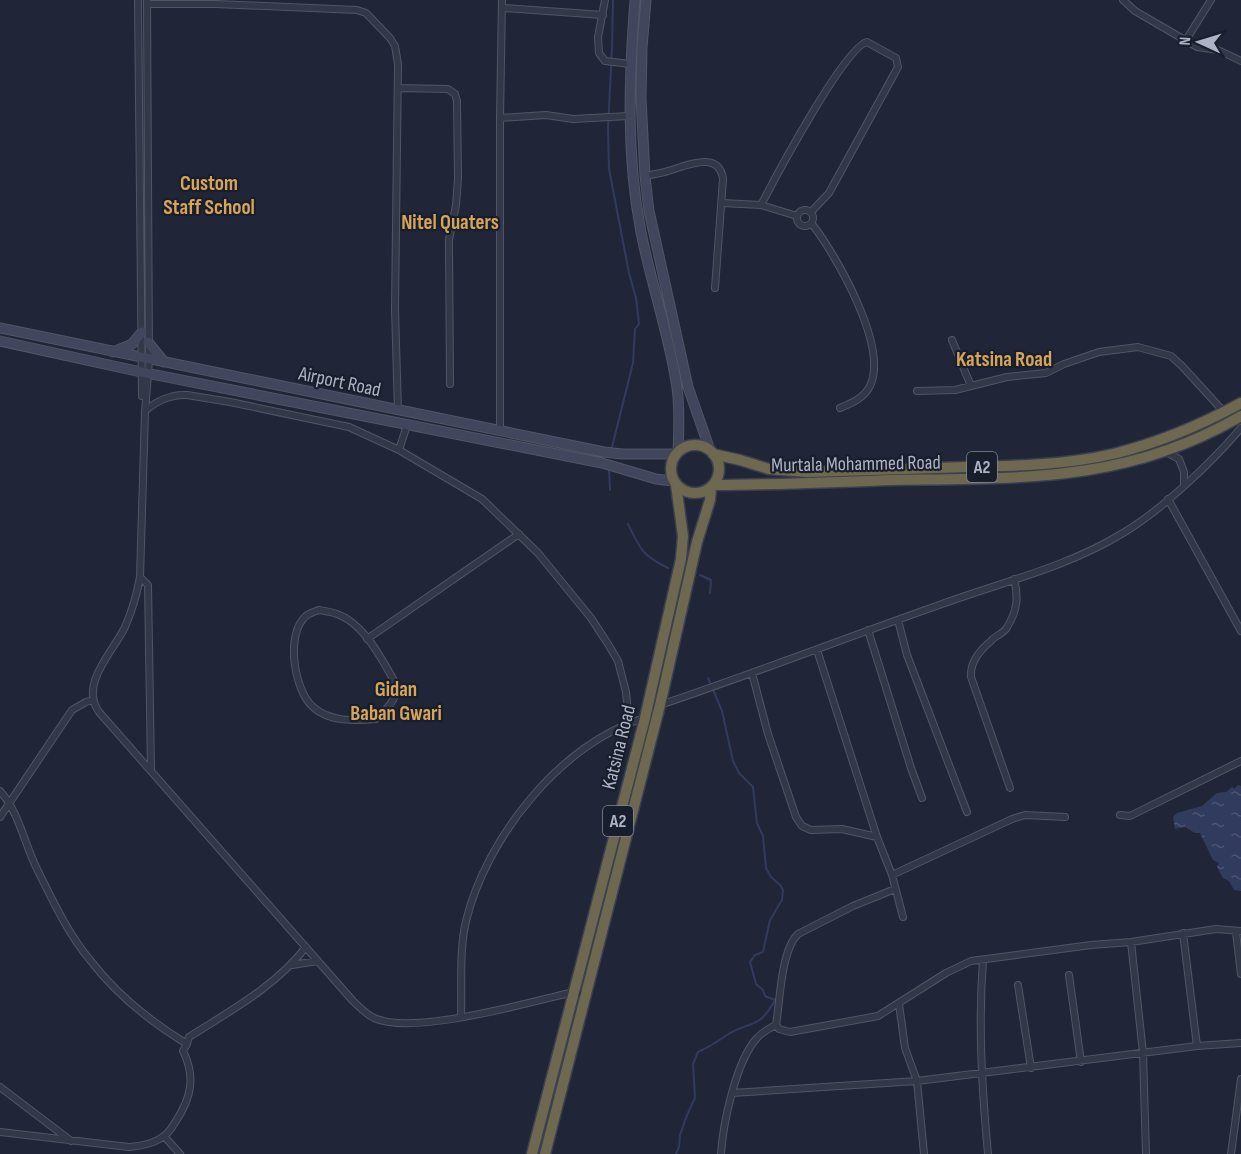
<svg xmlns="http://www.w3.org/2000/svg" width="1241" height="1154" font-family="'Sofia Sans Condensed',sans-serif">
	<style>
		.water { fill: url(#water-ripples) }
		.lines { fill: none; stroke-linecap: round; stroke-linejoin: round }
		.stream { stroke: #313b5e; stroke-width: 2 }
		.street-casing { stroke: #515566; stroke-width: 8 }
		.secondary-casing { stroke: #515566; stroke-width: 11 }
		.highway-casing { stroke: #3b4050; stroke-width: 13 }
		.street { stroke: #333849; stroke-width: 6 }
		.secondary { stroke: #41465c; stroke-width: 9 }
		.highway { stroke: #6f6850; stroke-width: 10 }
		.labels { text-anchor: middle; stroke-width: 4.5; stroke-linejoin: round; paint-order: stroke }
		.shield { fill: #191e2d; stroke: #818697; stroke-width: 1.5 }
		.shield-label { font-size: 18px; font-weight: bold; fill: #adb2c5 }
		.street-label { font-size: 20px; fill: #adb2c5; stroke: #191e2d }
		.neighbourhood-label { font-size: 21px; font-weight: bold; fill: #d6a558; stroke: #191e2d }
	</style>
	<defs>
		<pattern id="water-ripples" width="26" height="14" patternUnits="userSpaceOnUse" patternTransform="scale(1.5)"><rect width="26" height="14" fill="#313b5e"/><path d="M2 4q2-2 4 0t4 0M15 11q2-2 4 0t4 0" fill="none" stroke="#4c5574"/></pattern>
	</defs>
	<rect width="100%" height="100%" fill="#202638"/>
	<path class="water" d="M1238 785 1241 786V891L1234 890 1229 881 1223 878 1217 867 1219 863 1213 860 1200 833H1195L1185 827 1175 829 1173 817 1177 813 1202 806 1217 793 1226 792 1232 787 1234 789Z"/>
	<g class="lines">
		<path class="stream" d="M611 451 633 363 635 329 639 324 636 298 629 273 609 169 608 128 612 48 613 0
			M609 469 610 490
			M628 524C640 549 643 556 668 568
			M700 575 711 580 710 593
			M676 1154 679 1147 680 1135 687 1115 695 1098 693 1064 698 1052C709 1047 717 1042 727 1035 750 1020 758 1031 775 1000L765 996 763 990 756 984 750 962 755 955 763 952 770 920 782 900 783 890 780 885 771 877 766 868 763 836 757 823 753 787 739 773 733 761 722 711 708 678"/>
		<g class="street-casing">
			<path id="street" d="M138 0 142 396
				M147 0 149 360 145 412 140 577C137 594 132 611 125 627 113 652 79 684 99 712L353 1001C359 1007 366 1014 374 1018 414 1036 529 1002 574 992L586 994
				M605 0 598 37 599 53 605 61 630 64
				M1123 0 1135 11 1197 47 1218 50 1241 61
				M147 4H216L357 10 366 13 390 38 395 46 398 64 395 309 398 411
				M503 8 603 15
				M1186 40 1211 0
				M398 88 448 89 455 94 457 101 458 178 456 205 449 240 450 384
				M500 118 546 115 573 119 629 116
				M645 176C652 174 660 174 668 171 686 166 719 150 723 179L715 288
				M722 203 761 205 797 216
				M761 205C775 178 844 48 867 42L896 58 898 67 829 193 811 212
				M797 218a8 8 0 1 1 16 0a8 8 0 1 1-16 0Z
				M812 224C836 255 889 347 870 386 864 398 852 403 840 408
				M952 340 971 386
				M917 391 955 390 1007 377 1046 373 1064 364 1099 352 1138 347 1171 356 1182 366 1224 412
				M145 411C156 401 172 394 187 395L230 402 349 427 399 450 482 499 538 553 591 618 608 644 618 661 626 692 629 723
				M500 431V118L502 0
				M399 450 407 425
				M1166 452 1179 459 1184 472V486
				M1168 499 1241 631
				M140 577 148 585 151 770
				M319 610C325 611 332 612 337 614 366 624 383 663 398 687 395 701 387 709 376 719 356 721 329 722 313 707 294 690 285 634 306 616 309 613 314 612 319 610Z
				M898 620 907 655 967 812
				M868 630 911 768 922 798
				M367 639 519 534
				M817 650 877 837 892 875 903 917
				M752 673 768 734 796 817 802 826 811 830 842 829 877 837
				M660 705C755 673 848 637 942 604 1002 582 1068 567 1123 533 1162 510 1212 462 1241 428
				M1010 788 971 677C970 663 980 650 991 641 995 636 1002 634 1006 629 1017 612 1019 598 1014 579
				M0 791C19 812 24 843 37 869 52 899 68 934 90 960 116 994 151 1022 187 1044L183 1051C196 1077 191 1098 176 1121 172 1127 169 1133 164 1136 154 1144 141 1146 129 1147L0 1132
				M1120 815 1130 816 1241 761
				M0 817 72 710 86 702 93 700
				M892 875 1012 819 1025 815 1065 817
				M895 889 853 906 798 934C781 950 780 1001 776 1025L779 1029 790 1032 878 1016 946 973 971 961 1091 945 1131 942 1216 929 1241 931
				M1236 932 1241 974
				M1183 933 1197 1046
				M1131 942 1143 1053 1146 1154
				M983 960C978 1026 982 1089 988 1154
				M292 965 318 961
				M1069 975 1081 1062
				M1018 985 1031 1068
				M899 1004 905 1048 917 1081 924 1154
				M461 1017C462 986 459 951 466 921 486 838 561 743 644 718
				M187 1044 189 1037C230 1011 276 986 306 947
				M0 1087 71 1141
				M732 1093 917 1081 1197 1046 1241 1043
				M164 1136 180 1154
				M721 1154C723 1123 736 1061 757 1038 762 1032 770 1028 776 1025
				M1231 1154 1241 1079"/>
		</g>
		<g class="secondary-casing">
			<path id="secondary" d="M635 0C629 78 626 155 641 232 651 284 670 337 677 388 680 409 679 431 678 452
				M646 0 642 48 641 98 645 176 649 211 688 387 710 450
				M0 328 604 452 622 454H676
				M0 341 141 372 602 463 656 479 673 481
				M148 342 164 362
				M113 352 132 344 142 332"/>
		</g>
		<g class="highway-casing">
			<path id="highway" d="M671 469a24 24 0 1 1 48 0a24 24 0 1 1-48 0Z
				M713 454 740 460 769 469 807 472C860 470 914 469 967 467 1016 466 1065 465 1113 454 1158 443 1201 425 1241 403
				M714 485C773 485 832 482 892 480 1019 478 1127 483 1241 416
				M532 1154 645 718 681 559 683 536 676 485
				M545 1154 660 705 697 542 710 500 711 488"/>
		</g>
		<use href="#street" class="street"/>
		<use href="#secondary" class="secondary"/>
		<use href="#highway" class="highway"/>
	</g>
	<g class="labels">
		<g class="shield">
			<rect x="967" y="452" width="30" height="30" rx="4.5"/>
			<rect x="603" y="806" width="30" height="30" rx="4.5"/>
		</g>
		<g class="shield-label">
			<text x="982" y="473">A2</text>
			<text x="618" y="827">A2</text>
		</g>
		<g class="street-label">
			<text transform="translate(340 381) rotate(12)" y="7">Airport Road</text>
			<text transform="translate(856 463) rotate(-1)" y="7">Murtala Mohammed Road</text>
			<text transform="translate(618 747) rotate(-76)" y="7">Katsina Road</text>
		</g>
		<g class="neighbourhood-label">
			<text x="209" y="190">Custom<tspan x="209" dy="24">Staff School</tspan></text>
			<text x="450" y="229">Nitel Quaters</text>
			<text x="1004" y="366">Katsina Road</text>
			<text x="396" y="696">Gidan<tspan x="396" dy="24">Baban Gwari</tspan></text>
		</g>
	</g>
	<g transform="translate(1199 42) rotate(274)" stroke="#191e2d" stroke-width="4.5" paint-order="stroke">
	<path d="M0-4.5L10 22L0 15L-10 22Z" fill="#adb2c5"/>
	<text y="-9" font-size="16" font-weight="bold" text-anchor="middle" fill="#adb2c5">N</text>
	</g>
</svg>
